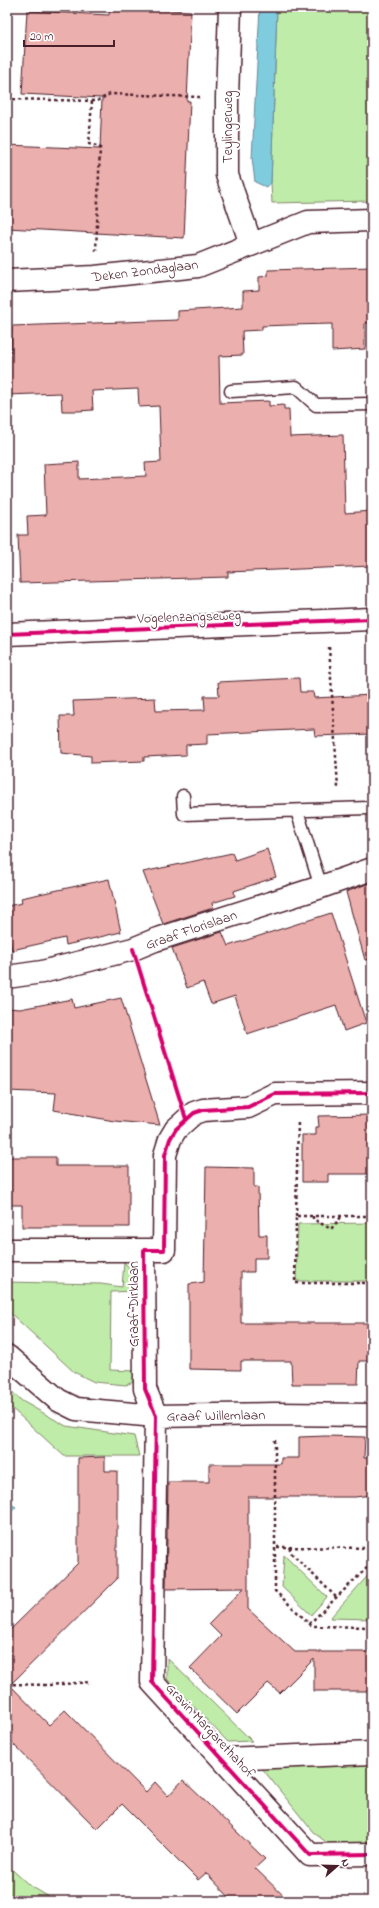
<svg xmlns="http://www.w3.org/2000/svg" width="379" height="1908" font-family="'Indie Flower',sans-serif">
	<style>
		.green { fill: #bfeca9; stroke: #84866a }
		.water { fill: #7fccde; stroke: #6a8796 }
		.building { fill: #ebafad; stroke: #4a1f2b }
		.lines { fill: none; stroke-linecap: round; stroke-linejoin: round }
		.lane-casing { stroke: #4a1f2b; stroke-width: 15 }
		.street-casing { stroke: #4a1f2b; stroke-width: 25 }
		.secondary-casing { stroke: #4a1f2b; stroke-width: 25 }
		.path { stroke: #4a1f2b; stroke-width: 2.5; stroke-dasharray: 3 3; stroke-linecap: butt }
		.lane { stroke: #fff; stroke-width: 12 }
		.street { stroke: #fff; stroke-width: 22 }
		.secondary { stroke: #fff; stroke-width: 22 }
		.cycleway-casing { stroke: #fff; stroke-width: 6 }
		.cycleway { stroke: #d6006c; stroke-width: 4 }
		.labels { text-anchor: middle; stroke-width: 4; stroke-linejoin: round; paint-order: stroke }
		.street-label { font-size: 14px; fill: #4a1f2b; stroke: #fff }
	</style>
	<rect width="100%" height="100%" fill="#fff"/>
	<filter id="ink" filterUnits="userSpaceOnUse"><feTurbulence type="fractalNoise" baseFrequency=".025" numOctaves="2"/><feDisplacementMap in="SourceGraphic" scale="8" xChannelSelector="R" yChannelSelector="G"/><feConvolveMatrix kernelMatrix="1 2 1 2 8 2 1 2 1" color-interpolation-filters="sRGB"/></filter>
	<g filter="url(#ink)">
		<path class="green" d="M277 7H372V201L272 203 271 183Z
			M372 1223V1281H296L298 1224Z
			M124 1262 136 1275V1291L111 1292 110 1370 136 1371 133 1382 126 1385 94 1382 74 1372 7 1310V1282L101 1284 122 1287Z
			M7 1387 22 1401 66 1426 134 1436 139 1456H64L7 1404Z
			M284 1555 327 1597 311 1615 282 1587Z
			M372 1571V1619L330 1618Z
			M167 1658 252 1741 228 1742 167 1679Z
			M372 1764V1844L331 1846 313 1832 261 1767Z
			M7 1865 29 1885 56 1901H7Z"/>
		<path class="water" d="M260 7H277L271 183 266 187 255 182 252 158Z
			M7 1502 16 1507 7 1517Z"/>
		<path class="building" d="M110 7 191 11 187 101H190L184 238 7 228V145L100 149 102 98 22 94 27 11 109 15Z
			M372 267V323H365V349L332 351V324L289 325 262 326V330L242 331 243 355 219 356 220 403 269 401V406L284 405V409H289L290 437 343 435 345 513 372 511V566L228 572V577L20 583 18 535H28L27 516 46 515 44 464 79 462V479L146 476 145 463 161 462 159 406 139 407 138 389 92 391 93 410 78 411H62L61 393 7 395V355L11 354 12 326 178 320V311L243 307V291L259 290V277L268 276V270Z
			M299 678 300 692H313L314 698 372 695V734L315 736 314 729 207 734V744L186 745V755L144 757V761L91 763V756L61 753 60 716H74L73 701 155 698 156 711 205 710 204 696H219L218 682Z
			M267 849 276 877 234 891 235 896 212 903 213 908 163 924 143 872 232 853 235 860Z
			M109 879 121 932 66 945 65 938 12 950 7 928V906L22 903 21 898Z
			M372 882V959L365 960 346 892Z
			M331 913 366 1023 344 1031 336 1005 247 1034 235 996 211 1004 203 982 187 988 172 948 222 932 228 946Z
			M121 998 160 1125 114 1121 54 1110 56 1093 7 1091V1008L20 1009 72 999 74 1008Z
			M372 1115V1174H328V1182H302V1135H316V1127H319L318 1116Z
			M7 1157H56V1166H129V1227H22V1205H7Z
			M206 1167 254 1168V1187H258L259 1235H267V1258H254V1272H241V1323H372V1361H359L358 1384H292L291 1361H241V1370L189 1369V1284L204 1282Z
			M326 1436 365 1437 364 1458H372V1495L355 1497H248V1609L295 1652H372V1691H314V1659L280 1693 268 1683 237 1714 190 1668 221 1636 209 1624 244 1588 166 1589 168 1482H209V1464H281V1458H299V1437Z
			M105 1457V1471H117V1579L10 1685 49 1725 65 1710 146 1792 155 1782 168 1796 183 1780 265 1859 255 1868 289 1901H233L206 1873 198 1880 122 1804 97 1829 7 1738V1633L78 1563V1458Z"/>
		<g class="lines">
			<g class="lane-casing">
				<path id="lane" d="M231 391 296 387 316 405 372 404
					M183 796 184 814 368 808
					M297 811 321 887"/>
			</g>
			<g class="street-casing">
				<path id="street" d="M230 7 227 98V175L251 244
					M7 281 95 277 198 266 308 222 372 220
					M7 977 42 972 133 949 155 940 321 887 372 869
					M372 1093 275 1094 248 1107 203 1110 194 1113 176 1129 170 1139 165 1155 164 1250H144L145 1389 156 1416 152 1682 310 1855 372 1854
					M7 1250H144
					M7 1356 58 1400 76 1409 156 1416 275 1414 372 1415
					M224 1759 372 1753"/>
			</g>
			<g class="secondary-casing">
				<path id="secondary" d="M7 634 372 619"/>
			</g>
			<path class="path" d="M7 99 97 101 110 94 200 97
				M92 101 89 144 100 147 96 251
				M329 647 338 788
				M296 1216 298 1120
				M313 1216V1219L331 1229 342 1216
				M372 1216H296L295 1283H372
				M372 1216V1223
				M372 1247 370 1252 372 1253
				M275 1440V1591L312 1626 372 1627
				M277 1547 372 1548
				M289 1547 292 1554 336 1597
				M309 1624 372 1563
				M7 1684 48 1685 91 1682"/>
			<use href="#lane" class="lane"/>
			<use href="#street" class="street"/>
			<use href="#secondary" class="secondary"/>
			<g class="cycleway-casing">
				<path id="cycleway" d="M7 634 372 619
					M133 949 186 1119
					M372 1093 275 1094 248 1107 203 1110 194 1113 176 1129 170 1139 165 1155 164 1250H144L145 1389 156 1416 152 1682 310 1855 372 1854"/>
			</g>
			<use href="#cycleway" class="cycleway"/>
		</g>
	</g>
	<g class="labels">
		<g class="street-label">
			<text transform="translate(227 127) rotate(-90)" y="5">Teylingerweg</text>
			<text transform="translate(145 270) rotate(-7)" y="5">Deken Zondaglaan</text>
			<text transform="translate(189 616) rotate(-2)" y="5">Vogelenzangseweg</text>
			<text transform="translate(191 929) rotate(-19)" y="5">Graaf Florislaan</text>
			<text transform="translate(133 1304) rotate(-90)" y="5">Graaf Dirklaan</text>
			<text transform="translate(216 1415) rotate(-1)" y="5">Graaf Willemlaan</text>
			<text transform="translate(211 1730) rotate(47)" y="5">Gravin Margarethahof</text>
		</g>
	</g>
	<rect width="379" height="1908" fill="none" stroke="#fff" stroke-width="24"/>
	<rect x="12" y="12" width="355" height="1884" fill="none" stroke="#4a1f2b" stroke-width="1.5" filter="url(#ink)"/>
	<g transform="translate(337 1866) rotate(70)" stroke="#ffffff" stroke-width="3" paint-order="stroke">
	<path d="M0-3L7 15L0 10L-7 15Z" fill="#4a1f2b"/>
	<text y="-6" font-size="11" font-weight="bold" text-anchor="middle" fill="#4a1f2b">N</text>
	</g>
	<path d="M24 40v6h90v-6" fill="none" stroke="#4a1f2b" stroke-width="2"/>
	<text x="30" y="40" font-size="12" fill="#4a1f2b" stroke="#ffffff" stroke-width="3" paint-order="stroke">20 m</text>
</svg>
